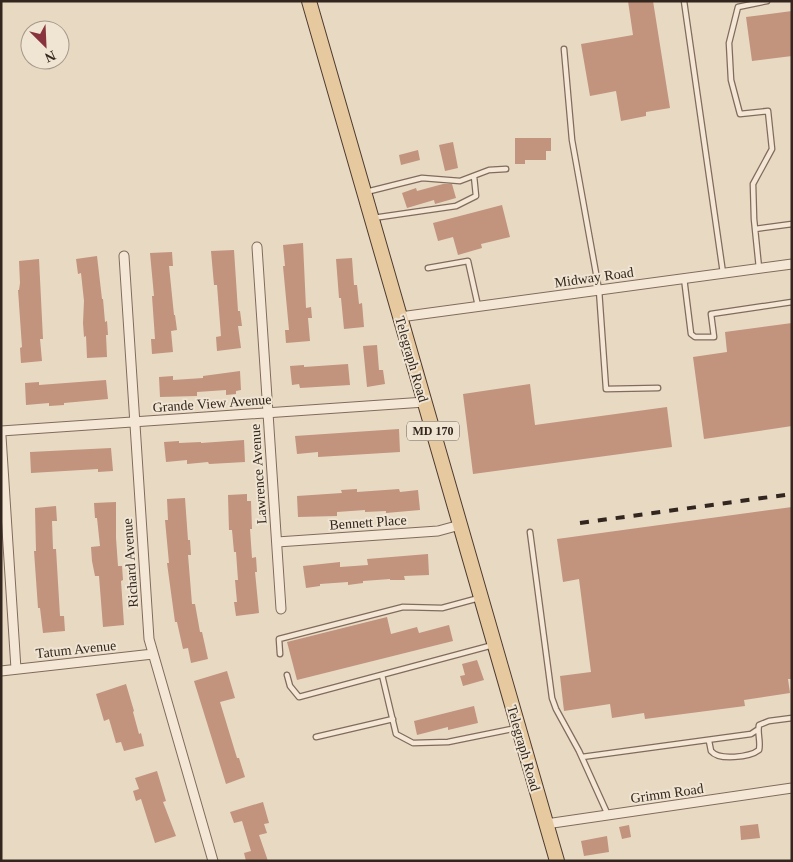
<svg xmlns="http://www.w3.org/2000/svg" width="793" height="862" font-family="'Times New Roman',serif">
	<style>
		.building { fill: #c2937d }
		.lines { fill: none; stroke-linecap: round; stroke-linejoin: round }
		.lane-casing { stroke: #806b5c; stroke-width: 7 }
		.street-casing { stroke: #806b5c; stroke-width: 11 }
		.primary-casing { stroke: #4e3b30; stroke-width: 16 }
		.lane { stroke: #f4e7d5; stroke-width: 4.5 }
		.street { stroke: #f4e7d5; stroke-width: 9 }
		.primary { stroke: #e7c99f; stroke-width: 14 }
		.rail { stroke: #32261e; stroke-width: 4; stroke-dasharray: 9 9; stroke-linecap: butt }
		.labels { text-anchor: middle; stroke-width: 4; stroke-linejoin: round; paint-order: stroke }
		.shield { fill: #f0e4d2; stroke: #6b5f54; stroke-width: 1 }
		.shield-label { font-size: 12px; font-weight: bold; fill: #32261e }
		.street-label { font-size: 14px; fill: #32261e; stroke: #f0e4d2 }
	</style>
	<rect width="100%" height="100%" fill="#e8d9c3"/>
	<path class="building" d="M628 1H653L670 108 646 112V116L621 121 616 91 590 96 581 44 633 35Z
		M792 11V56L752 61 746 17Z
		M515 138H551V151H546V160H525V164H515Z
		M453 142 458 168 445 171 439 145Z
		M418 150 420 160 401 165 399 155Z
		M443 184H452L456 198 435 204 434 200 407 208 402 193 416 188 417 191Z
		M502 205 510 237 481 244 482 248 458 255 453 237 438 241 433 223Z
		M303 243 306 308 311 307 312 318H308L310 341 286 343 285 330H289L283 266H285L283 245Z
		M234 250 238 311H240L242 326H238L241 348 217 351 216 337 221 336 217 285H214L211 251Z
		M172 252 173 266H169L174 315H175L177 330 171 331 173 352 152 354 151 339H155L152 296H154L150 253Z
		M97 256 102 299H103L105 322 107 321 108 335H106L107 357 87 358 86 336 84 337 83 323 84 301 81 273 78 274 76 259Z
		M352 258 354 285H357L359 304 362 303 364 327 344 329 341 298H339L336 259Z
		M39 259 43 339H40L42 361 21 363 20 348 22 347 18 290H19L20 283 19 261Z
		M792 323V426L704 439 693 357 727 352 725 332Z
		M377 345 379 370H383L385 384 367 387 363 346Z
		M348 364 350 385 300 388 299 384 292 385 290 366 304 365V367Z
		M240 371 241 390 236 391V394L226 395V390L197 392V396L160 397 159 377 173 376V380L203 378V376Z
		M106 380 108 399 64 403V405L49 406V403L26 405 25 383 39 382V385Z
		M530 384 535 425 667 407 672 447 473 474 463 394Z
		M399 429 400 452 318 457V452L297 454 295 436Z
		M244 440 245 462 209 464 208 462 187 464V460L166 462 164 442 179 441V443L201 442V443Z
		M111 448 113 471 98 472V469L31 473 30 452Z
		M357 489V492L399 489 400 492 418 490 420 510 386 513V511L365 512V510L337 512V516L298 517 297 496 342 493 341 490Z
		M247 494V501H251L252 529H250L252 558 256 557 257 572H255L259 613 236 616 234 602H237L235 580H238L236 552H234L232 530H229L228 495Z
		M185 498 188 540H190L191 555H188L192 604H195L200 632H202L208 659 191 663 188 648 183 649 177 622H175L167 563H169L165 520H168L167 499Z
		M116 502V538L118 566H122L123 580 121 581 124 625 103 627 99 576H95L92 561 91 547 100 546 97 518H95L94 503Z
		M56 506 57 521H52L53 549H56L60 616H64L65 631 43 633 40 608H38L34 551H36L35 508Z
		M792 507V679H788L790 693 744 700 745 706 645 719 644 713 612 718 610 704 564 711 560 676 591 672 579 579 563 582 557 539Z
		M428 554 429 575 404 576 405 580H390V579L363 581V583L348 585V582L320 584V586L306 588 303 566 340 562V567L368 565 367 559Z
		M387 617 391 634 417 627 419 633 449 625 453 641 297 680 287 642Z
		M477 660 484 680 463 686 460 676 465 675 462 664Z
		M227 671 235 698 220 702 237 758H239L245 777 226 784 194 681Z
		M126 684 134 711 133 712 139 734 141 733 144 746 124 751 121 742 116 743 109 719 104 721 96 694Z
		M474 706 478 723 448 730V727L417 735 414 721Z
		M157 771 166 801 163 802 176 836 155 843 141 799 136 801 133 791 139 789 135 778Z
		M263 802 269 823 264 824 267 833 259 835 268 861H246L244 853 251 851 242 821 234 823 230 812Z
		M758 824 760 838 741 840 740 826Z
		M629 825 631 837 622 839 619 827Z
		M607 836 609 852 584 856 581 841Z"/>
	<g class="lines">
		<g class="lane-casing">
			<path id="lane" d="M684 1 723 273
				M564 49 572 140 599 290 606 389 658 388
				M366 192 422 178 460 181 489 170 506 169
				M373 218 456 206 476 196 474 176
				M755 229 792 224
				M428 268 468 261 478 306
				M759 268 754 219 753 184 772 149 768 111 740 114 731 80 729 43 738 7 767 1
				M684 278 691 334 695 337H714L711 314 792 302
				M530 532 552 698 556 709 579 751 608 815
				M280 654 279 639 403 607 442 608 479 598
				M287 675 290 686 299 697 493 645
				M382 675 396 734 413 743 448 742 517 728
				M316 737 393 719
				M709 741 711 751C719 761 750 757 759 750 761 741 757 733 759 725L769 721 792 718
				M582 757 751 734 757 730"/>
		</g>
		<g class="street-casing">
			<path id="street" d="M257 247 281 609
				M124 256 149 639 213 861
				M400 317 792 264
				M1 431 425 402
				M1 436 16 669
				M277 542 438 531 460 525
				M1 671 153 654
				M546 824 792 788"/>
		</g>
		<g class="primary-casing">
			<path id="primary" d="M309 1 557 861"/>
		</g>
		<use href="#lane" class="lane"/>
		<use href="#street" class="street"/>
		<use href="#primary" class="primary"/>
		<path class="rail" d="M580 523 792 494"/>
	</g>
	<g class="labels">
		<rect class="shield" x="407" y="421.5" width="52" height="19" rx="4"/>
		<g class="shield-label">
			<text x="433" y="435">MD 170</text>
		</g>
		<g class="street-label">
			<text transform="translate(594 277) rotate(-8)" y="5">Midway Road</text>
			<text transform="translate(412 359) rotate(74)" y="5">Telegraph Road</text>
			<text transform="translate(212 403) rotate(-4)" y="5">Grande View Avenue</text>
			<text transform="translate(258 474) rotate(-94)" y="5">Lawrence Avenue</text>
			<text transform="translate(368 522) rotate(-4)" y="5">Bennett Place</text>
			<text transform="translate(130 563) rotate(-94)" y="5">Richard Avenue</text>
			<text transform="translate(76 649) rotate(-6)" y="5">Tatum Avenue</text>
			<text transform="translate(524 748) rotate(74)" y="5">Telegraph Road</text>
			<text transform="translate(667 793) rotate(-8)" y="5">Grimm Road</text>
		</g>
	</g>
	<rect width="793" height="862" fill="none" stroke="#32261e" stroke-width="5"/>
	<g transform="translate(45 45) rotate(156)"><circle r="24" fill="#f0e4d2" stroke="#a4988a"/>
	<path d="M0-4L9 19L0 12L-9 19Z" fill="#88333d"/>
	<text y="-8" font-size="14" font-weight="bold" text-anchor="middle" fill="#32261e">N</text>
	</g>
</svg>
